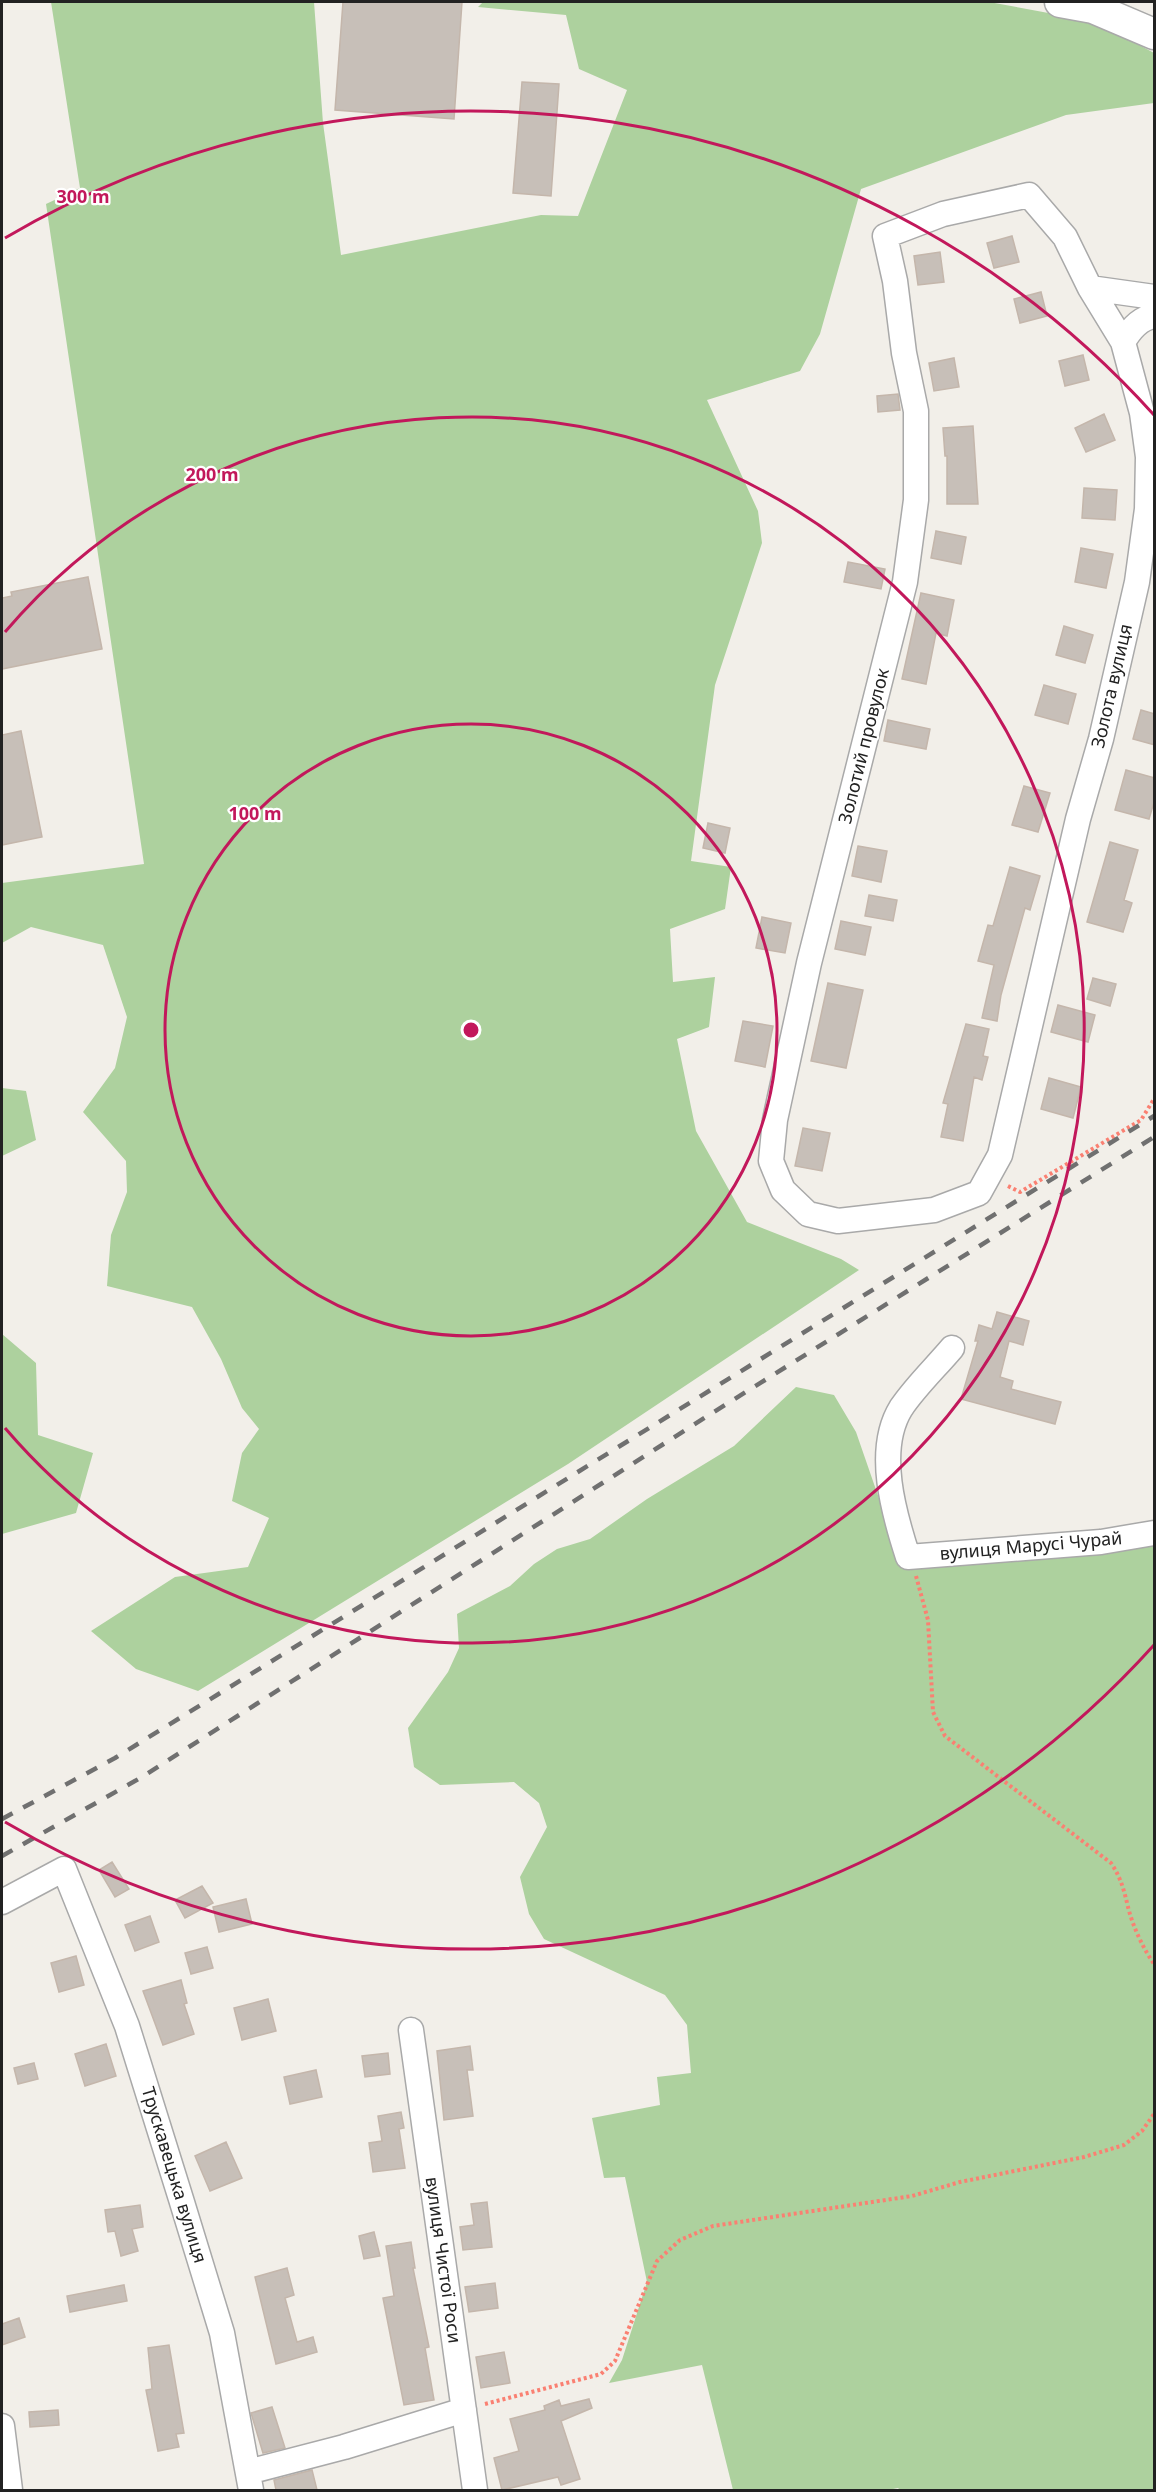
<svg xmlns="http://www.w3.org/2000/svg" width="1156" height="2492" font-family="'Noto Sans',sans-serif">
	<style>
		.forest { fill: #add19e }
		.building { fill: #c7bfb8; stroke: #c4b6ab; stroke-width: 1.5 }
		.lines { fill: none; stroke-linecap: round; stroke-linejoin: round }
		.minor-casing { stroke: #a9a9a9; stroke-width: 27 }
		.tertiary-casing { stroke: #a9a9a9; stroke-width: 33 }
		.path { stroke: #fa8072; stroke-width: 4; stroke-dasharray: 3 3; stroke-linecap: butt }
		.minor { stroke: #fff; stroke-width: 24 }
		.tertiary { stroke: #fff; stroke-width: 30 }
		.rail { stroke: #707070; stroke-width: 4.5; stroke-dasharray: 12 12; stroke-linecap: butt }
		.ring { fill: none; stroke: #c2185b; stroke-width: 3 }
		.labels { text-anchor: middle; stroke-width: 4.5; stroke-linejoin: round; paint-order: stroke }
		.street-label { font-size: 18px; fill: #222; stroke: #fff }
		.centre { fill: #c2185b; stroke: #fff; stroke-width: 3 }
		.ring-label { font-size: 18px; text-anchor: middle; font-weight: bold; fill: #c2185b; stroke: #fff; stroke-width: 4.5; stroke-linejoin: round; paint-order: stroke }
	</style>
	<rect width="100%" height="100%" fill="#f2efe9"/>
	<path class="forest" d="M51 2H314L323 123 341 255 541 215 578 216 627 90 579 69 566 15 478 7 483 2H989L1097 22 1154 53V103L1066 115 861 189 820 334 800 371 707 400 758 511 762 543 715 685 691 861 731 867 725 909 670 929 673 982 715 977 709 1027 677 1039 696 1131 747 1222 841 1259 859 1270 568 1464 198 1691 136 1669 91 1631 175 1577 248 1567 269 1518 232 1501 242 1453 259 1429 242 1408 221 1359 192 1307 107 1286 111 1235 127 1192 126 1161 83 1112 115 1068 127 1017 103 945 31 927 2 943V883L144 864 46 204 80 188Z
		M2 1088 26 1091 36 1140 2 1156Z
		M2 1334 36 1363 38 1435 93 1453 76 1513 2 1534Z
		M796 1387 834 1395 856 1432 901 1562 1154 1539V2490H900L898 2488 888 2490H733L702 2365 609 2383 622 2360 647 2282 625 2177 604 2178 592 2118 660 2105 657 2077 691 2073 687 2025 665 1995 544 1939 529 1914 520 1877 547 1827 539 1803 514 1782 440 1785 414 1767 408 1728 448 1672 459 1648 457 1614 510 1586 534 1564 557 1549 590 1539 647 1499 734 1446Z"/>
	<path class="building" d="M343 2H462L454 119 335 110Z
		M522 82 559 84 551 196 513 193Z
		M1012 236 1019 262 994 268 987 243Z
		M940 252 944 282 918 285 914 256Z
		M1041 292 1047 316 1020 323 1014 299Z
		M1083 355 1089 380 1065 386 1059 361Z
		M954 358 959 387 934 391 929 363Z
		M898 394 900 410 878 412 877 396Z
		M1104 414 1115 440 1086 452 1075 428Z
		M973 426 978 504H947V456H945L943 428Z
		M1084 488 1117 490 1115 520 1082 518Z
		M936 531 966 537 961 564 931 558Z
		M1081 548 1113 554 1106 588 1075 582Z
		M848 562 885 569 881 589 844 582Z
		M88 577 102 649 2 669V598L12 596 11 592Z
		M921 593 954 600 947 636 936 633 926 684 902 679Z
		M1064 626 1093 635 1085 663 1056 655Z
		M1044 685 1076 694 1068 724 1035 715Z
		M1141 710 1155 714V745L1133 739Z
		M888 720 930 729 926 749 884 741Z
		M21 731 42 837 2 845V735Z
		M1126 770 1155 778V799L1149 819 1115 810Z
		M1024 786 1050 793 1038 832 1012 825Z
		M708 823 730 828 725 853 703 848Z
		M1110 842 1138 850 1124 900 1132 903 1123 932 1087 922Z
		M858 846 887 851 881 882 852 876Z
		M1010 867 1040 876 1030 910 1025 908 1001 995 997 1021 982 1018 994 965 978 961 988 925 993 926Z
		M869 895 897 900 893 921 865 916Z
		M762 917 791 923 785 953 756 948Z
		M841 921 871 927 865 955 835 949Z
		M1093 978 1116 984 1110 1006 1087 999Z
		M828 983 863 990 846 1068 811 1061Z
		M1058 1005 1095 1015 1088 1042 1051 1032Z
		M743 1021 773 1026 765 1067 735 1061Z
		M966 1024 989 1029 983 1056 988 1057 982 1080 974 1077 963 1141 941 1137 948 1104 943 1103Z
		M1049 1078 1081 1087 1073 1118 1041 1109Z
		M803 1128 830 1133 822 1171 795 1166Z
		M997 1312 1029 1321 1023 1345 1009 1341 1000 1377 1013 1381 1011 1389 1061 1402 1055 1424 961 1399 978 1341H975L979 1325 992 1329Z
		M112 1862 129 1889 115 1897 99 1870Z
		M202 1886 213 1903 185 1918 175 1900Z
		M246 1899 252 1924 219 1932 213 1907Z
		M150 1916 159 1942 135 1951 125 1925Z
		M207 1947 213 1968 191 1974 185 1953Z
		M76 1956 84 1985 59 1992 51 1963Z
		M181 1980 187 2003 184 2004 194 2034 163 2045 143 1991Z
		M268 1999 276 2031 242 2040 234 2008Z
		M106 2044 116 2076 85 2086 75 2054Z
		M470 2046 473 2070H467L473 2116 444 2120 437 2051Z
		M388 2053 390 2074 365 2077 362 2056Z
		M34 2063 38 2079 18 2084 14 2068Z
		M316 2070 322 2097 290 2104 284 2077Z
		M401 2112 404 2128 399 2129 405 2168 373 2172 369 2143 382 2141 378 2116Z
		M226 2142 242 2178 210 2191 195 2156Z
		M487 2202 492 2247 463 2250 460 2227 474 2225 471 2204Z
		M140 2205 143 2227 132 2229 138 2251 121 2256 115 2231 108 2232 105 2210Z
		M374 2232 380 2256 364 2259 359 2236Z
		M411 2242 415 2268H413L429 2347 425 2348 434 2400 404 2405 383 2298 394 2296 386 2246Z
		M287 2268 294 2295 285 2298 297 2342 313 2337 317 2352 276 2364 255 2277Z
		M495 2283 498 2308 469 2312 465 2287Z
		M124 2285 127 2301 70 2312 67 2296Z
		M19 2318 25 2337 2 2345V2324Z
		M169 2345 184 2433 176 2434 179 2447 158 2451 146 2390 152 2389 148 2348Z
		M504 2352 510 2383 481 2388 476 2357Z
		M589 2399 592 2408 561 2421 580 2479 561 2485 558 2477 502 2490 494 2458 519 2451 510 2419 545 2410 544 2406 559 2400 561 2406Z
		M272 2407 285 2448 263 2453 251 2413Z
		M58 2410 59 2425 30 2427 29 2412Z
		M312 2470 317 2490H276L274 2480Z"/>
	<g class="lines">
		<g class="minor-casing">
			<path id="minor" d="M1029 195 1065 237 1090 288 1123 342 1142 413 1148 457 1147 509 1137 582 1101 739 1078 819 1000 1155 979 1193 934 1210 838 1221 808 1214 783 1190 771 1161 775 1120 809 963 905 582 916 500V411L904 353 895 281 885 236 943 214Z
				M1090 288 1154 297
				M1123 342C1130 330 1140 318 1154 316
				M952 1348C936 1367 915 1387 901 1408 875 1450 894 1514 908 1557L1101 1542 1154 1533
				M2 1902 64 1869 127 2026 181 2199 222 2333 251 2490
				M411 2030 475 2490
				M2 2426 10 2490
				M248 2472 344 2447 464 2410"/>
		</g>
		<g class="tertiary-casing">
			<path id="tertiary" d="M1060 2 1093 8 1154 34"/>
		</g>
		<path class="path" d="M1008 1186 1020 1192 1141 1120 1154 1099
			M916 1576 928 1620 933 1712 945 1736 1111 1863C1121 1878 1124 1890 1128 1907 1133 1927 1143 1948 1154 1964
			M485 2404 601 2374 615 2361 657 2261 680 2240 713 2226 912 2196 960 2182 1084 2157 1124 2145 1142 2131 1154 2114"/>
		<use href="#minor" class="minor"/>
		<use href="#tertiary" class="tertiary"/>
		<path class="rail" d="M2 1819 115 1758 1154 1116
			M2 1856 142 1777 709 1415 1154 1137"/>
	</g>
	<g class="ring">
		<circle cx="471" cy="1030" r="306"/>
		<path d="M5 632A613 613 0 1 1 5 1428"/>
		<path d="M1154 1645A919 919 0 0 1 5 1822M5 238A919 919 0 0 1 1154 415"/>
	</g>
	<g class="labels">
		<g class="street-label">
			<text transform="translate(1112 686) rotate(-77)" y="6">Золота вулиця</text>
			<text transform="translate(864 746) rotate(-76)" y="6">Золотий провулок</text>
			<text transform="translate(1031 1546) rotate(-5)" y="6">вулиця Марусі Чурай</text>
			<text transform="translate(174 2175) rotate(73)" y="6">Трускавецька вулиця</text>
			<text transform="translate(443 2260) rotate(82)" y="6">вулиця Чистої Роси</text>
		</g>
	</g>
	<circle cx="471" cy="1030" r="9" class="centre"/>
	<g class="ring-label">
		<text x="83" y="203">300 m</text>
		<text x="212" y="481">200 m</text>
		<text x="255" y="820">100 m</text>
	</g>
	<rect width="1156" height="2492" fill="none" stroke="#222222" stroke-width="6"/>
</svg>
